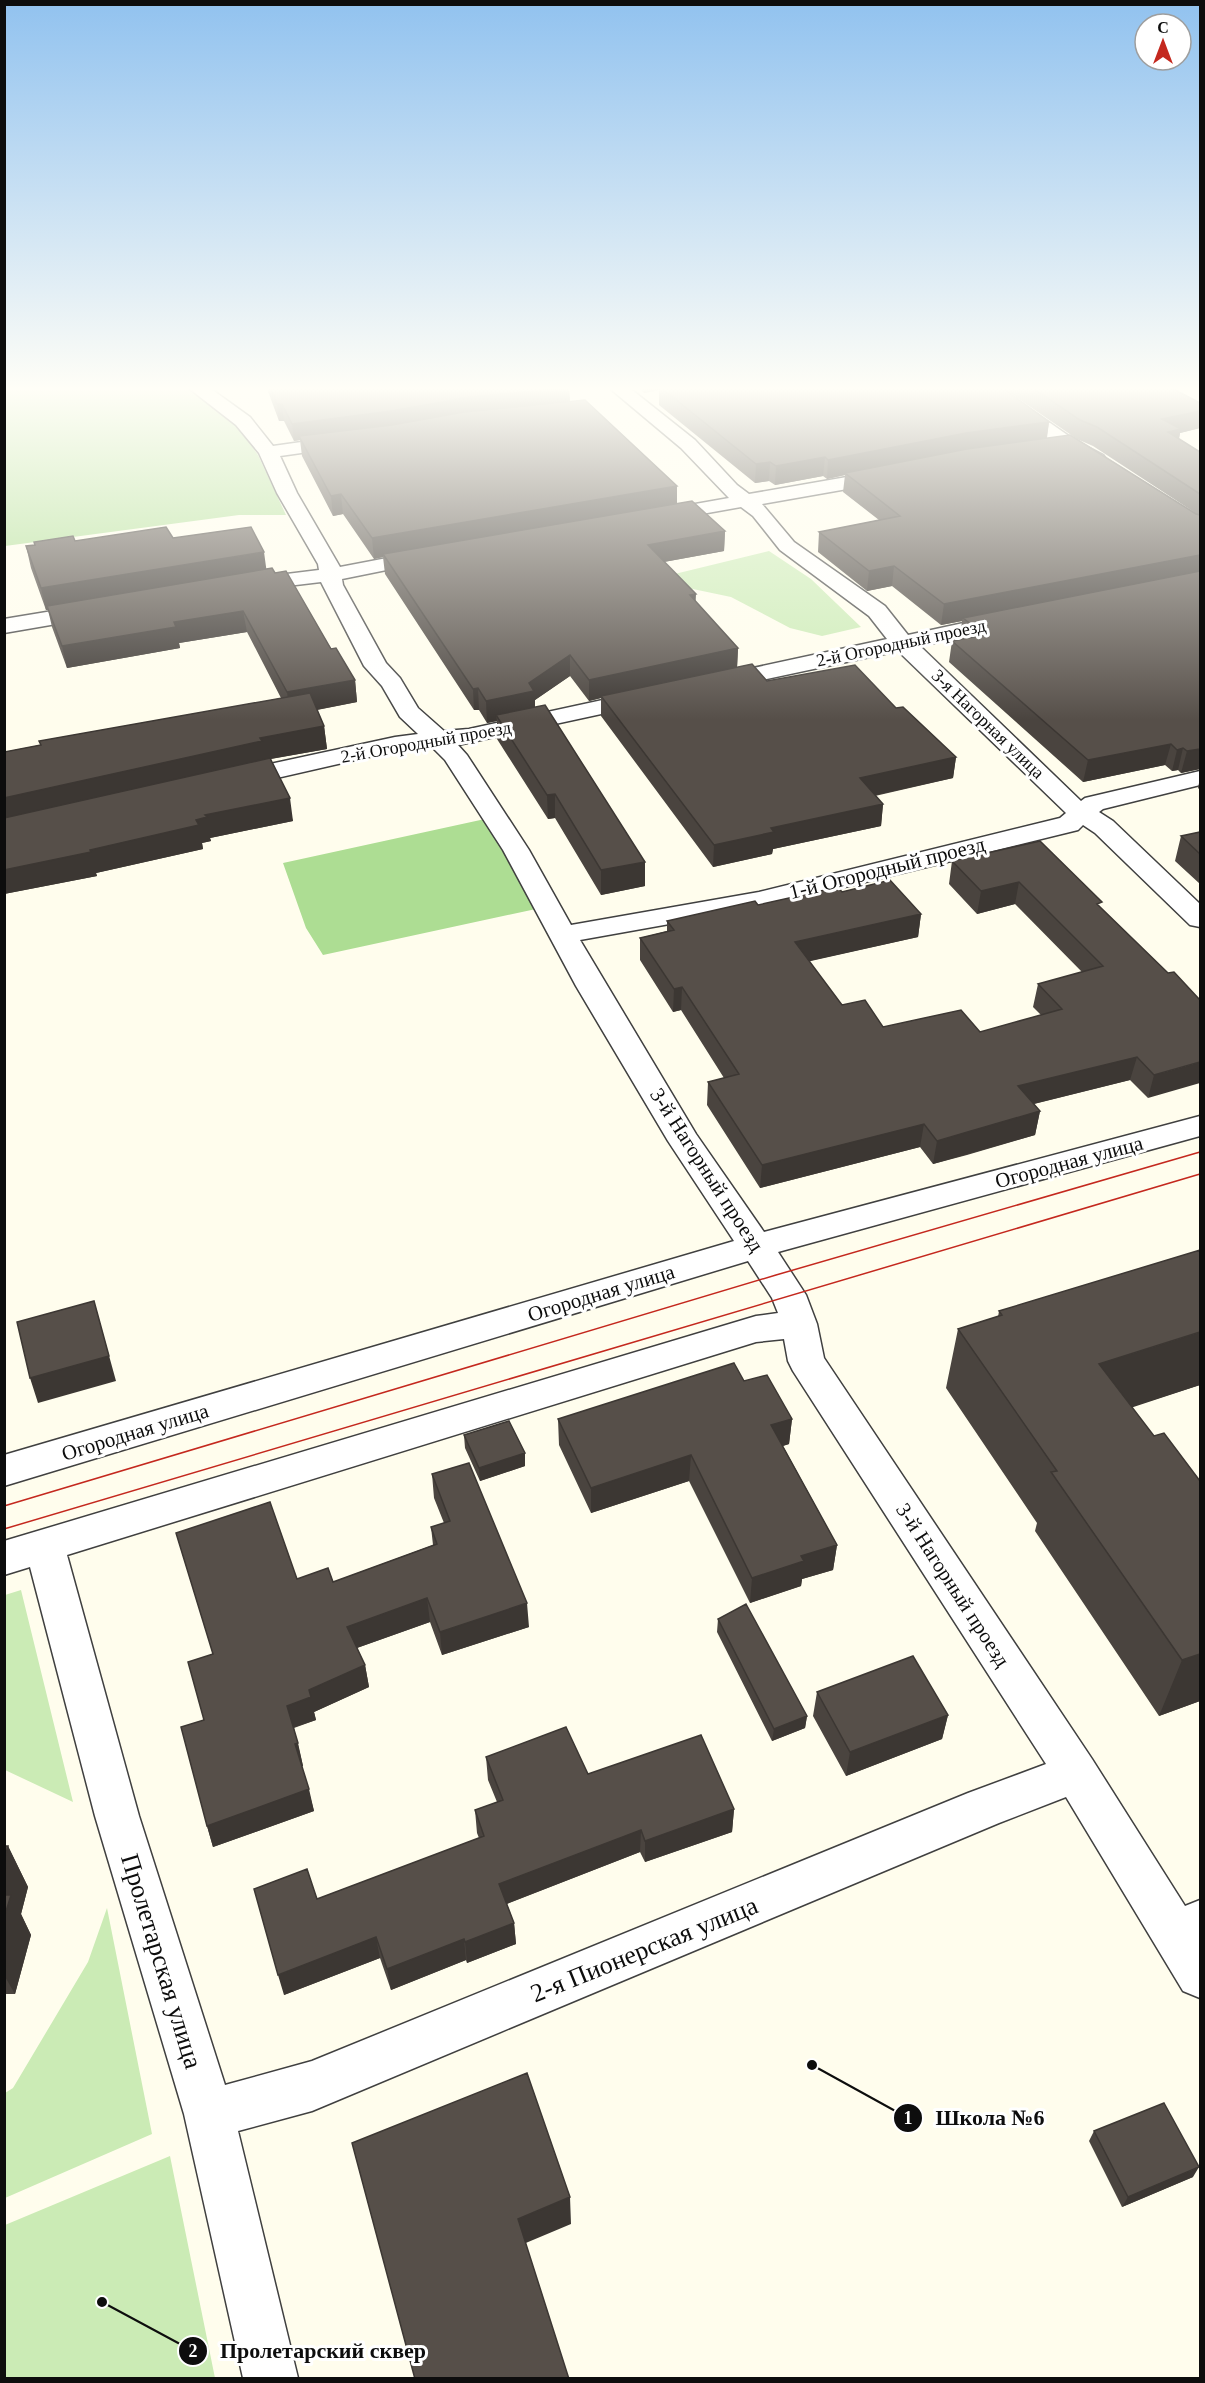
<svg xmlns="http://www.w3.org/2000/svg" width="1205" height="2383" font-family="Georgia,serif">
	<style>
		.green { fill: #cbebb5 }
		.forest { fill: #addd93 }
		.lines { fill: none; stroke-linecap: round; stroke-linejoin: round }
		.minor-casing { stroke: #404040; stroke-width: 3 }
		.minor { fill: #fff; fill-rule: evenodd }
		.tram { stroke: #c4281e; stroke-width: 1.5 }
		.wall { fill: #4a443f; fill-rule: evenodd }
		.shaded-wall { fill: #3c3733 }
		.building { fill: #564f49; stroke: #3c3733; stroke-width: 1.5 }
		.labels { text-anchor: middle; stroke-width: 6; stroke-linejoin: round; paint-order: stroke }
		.far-street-label { font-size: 18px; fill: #0d0d0d; stroke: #fff }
		.street-label { font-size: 21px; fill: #0d0d0d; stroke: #fff }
		.near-street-label { font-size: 26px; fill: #0d0d0d; stroke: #fff }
		.leader { fill: none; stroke: #0d0d0d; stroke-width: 2 }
		.callout-dot { fill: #0d0d0d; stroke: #fff; stroke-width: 2 }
		.mark-label { font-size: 18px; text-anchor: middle; font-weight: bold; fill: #fff }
		.callout-label { font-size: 22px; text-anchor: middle; font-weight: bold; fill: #0d0d0d; stroke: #fff; stroke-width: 6; stroke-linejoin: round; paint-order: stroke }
	</style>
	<rect width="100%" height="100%" fill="#fffded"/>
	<path class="green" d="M769 551 811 579 861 627 822 636 790 628 731 597 650 580Z
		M21 1590 73 1802 5 1770V1595Z
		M107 1908 152 2134 5 2198V2093L13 2088 88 1962Z
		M170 2156 215 2378H5V2225Z"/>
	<path class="forest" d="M4 386H184L235 422 258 455 286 515H239L5 546Z
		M485 819 507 852 536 909 323 955 306 928 283 863Z"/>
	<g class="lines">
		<g class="minor-casing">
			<path id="minor" d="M186 386H207L250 417 273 446 344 436 351 438 353 442 351 446 280 456 297 493 340 567 429 550 436 552 440 556 436 560 342 579 343 585 386 663 400 678 418 708 444 731 469 729 644 691 652 693 656 698 652 703 458 745 467 755 529 850 571 925 759 892 1060 818 1066 813 898 651 715 690 707 688 703 683 707 678 887 639 869 616 780 550 753 516 741 507 657 522 650 520 647 516 650 512 729 498 681 448 607 386H627L695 440 737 485 749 494 887 470 894 472 897 476 894 480 887 482 762 504 794 542 885 606 908 635 1005 614 1013 616 1016 621 1013 626 920 646 1081 801 1085 798 1200 771V785L1103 809 1099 812 1113 821 1200 904V927L1190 925 1095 833 1083 825 1078 830 759 908 580 940 696 1134 764 1232 1200 1116V1136L778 1252 806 1295 817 1324 824 1358 1092 1759 1185 1906 1200 1900V1998L1183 1991 1066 1797 999 1823 312 2111 238 2131 298 2378H243L184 2114 95 1816 30 1567 4 1575V1541L756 1316 778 1313 772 1298 748 1261 4 1486V1455L734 1241 668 1141 576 986 503 850 445 760 432 747 395 751 233 788 224 785 220 780 224 775 233 772 395 737 418 734 400 717 382 686 364 666 321 582 246 591 238 590 235 585 238 580 246 579 319 570 318 564 277 493 259 453 236 425ZM784 1339 788 1361 793 1371 1046 1764 968 1793 312 2061 225 2085 139 1816 67 1555 756 1342Z
				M976 386H997L1076 441 1103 455 1106 459 1103 463H1089L1062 449Z
				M95 604 103 606 106 611 103 616 4 633V619Z"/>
		</g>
		<use href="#minor" class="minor"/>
		<path class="tram" d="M4 1506 776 1275 1200 1152
			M4 1529 1200 1174"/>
	</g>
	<path class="wall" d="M266 386H568L569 387 570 402 677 503 725 531 724 551 664 562 696 602 738 648 737 667 767 681 896 708 956 757 953 778 875 796 883 804 881 826 773 849 772 854 713 867 601 716V698L589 701 570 676 535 700V707L645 862V886L601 895 555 818 548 819 497 739V721L487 723 479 710H474L385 574 383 557 374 559 343 514 333 516 302 456 300 440 294 441 284 421H279Z
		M637 386H1168L1200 403V428L1180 433 1179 439 1200 452V769L1181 773 1178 770 1172 771 1165 765 1083 782 949 662 952 641 961 640 960 639 962 621 941 625 892 586 867 591 818 552 819 532 879 520 843 492 845 475 827 479 823 476 775 485 769 481 755 483 659 405V390L644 393ZM1003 388 1077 439 1047 438 1049 422ZM1077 439 1093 446 1197 514Z
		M173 538 266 569 275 573 355 680 357 702 317 710 324 726 327 749 271 759 293 821 210 838 211 841 202 843 203 849 96 873 97 876 4 894V752L281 698 247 632 179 643 180 648 67 668 52 627 48 610H46L31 568 26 546 75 541Z
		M1200 778V790L1198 788Z
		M1200 832V884L1175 861 1181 836Z
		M952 861 1100 907 1168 973 1200 1000 1148 1098 1130 1080 1034 1104 1040 1111 1035 1135 967 1155 933 1164 920 1147 760 1188 707 1105 708 1082 724 1078 681 1010 673 1012 640 960V938L667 931V921L842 892 921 914 918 937 809 961 842 1005 883 1027 980 1032 1041 1015 1033 1007 1038 984 1082 972 1015 904 977 914 949 884Z
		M999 1311 1200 1385 1131 1407 1200 1701 1159 1716 1035 1531 1037 1523 946 1388 958 1329 998 1317Z
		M744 1381 792 1419 789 1444 783 1446 837 1545 833 1570 802 1579 801 1586 750 1603 689 1481 591 1513 559 1445 558 1419Z
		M464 1435 525 1453V1466L480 1481 465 1448Z
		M432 1474 529 1627 442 1655 430 1622 357 1648 365 1665 369 1687 314 1712 316 1720 294 1728 303 1766H302L314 1811 213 1847 207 1826 204 1720 213 1654 176 1533 297 1579 333 1582 433 1545 431 1527 444 1523 434 1498Z
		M718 1619 807 1716 805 1728 772 1741 717 1632Z
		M817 1692 948 1715 942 1739 846 1776 813 1716Z
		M486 1757 588 1774 734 1809 732 1832 645 1862 640 1852 507 1904 514 1923 516 1944 467 1963 466 1960 391 1990 380 1958 284 1995 317 1899 479 1838 477 1833 475 1810 497 1802 488 1780Z
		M4 1846H8L28 1887 21 1914 31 1935 15 1994H4Z
		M1094 2131 1193 2177 1122 2207 1089 2141Z"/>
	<path class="shaded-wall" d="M645 386H677H659V390L644 393Z
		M569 387 570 404 393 428 299 436 300 440 294 441 292 424 464 398Z
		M277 404H282L284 421H279Z
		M1200 411V428L1180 433 1177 448 1164 451 1162 419Z
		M1049 422 1046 441 845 473V475L827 479 828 460 966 433Z
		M825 457 823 476 775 485 776 466Z
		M770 462 769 481 755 483 756 464Z
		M677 486V506L383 554V557L374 559 372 538Z
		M341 494 343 514 333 516 331 496Z
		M725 531 724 551 647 565 648 545Z
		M264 552 267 574 47 606 48 610H46L41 588Z
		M1200 555V574L963 618 962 621 941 625 944 604Z
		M894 566 892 586 867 591 869 571Z
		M696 594 695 615 690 595Z
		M243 611 247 632 179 643 180 648 67 668 62 646 174 622Z
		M738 648 737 669 601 696V698L589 701V680Z
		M570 655V676L535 700V712L496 715 497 721 487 723 486 701 529 683Z
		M355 680 357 702 290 715 287 692Z
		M478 688 479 710H474L473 689Z
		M324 726 327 749 264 760 4 822V798L260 738Z
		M1171 744 1165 765 1083 782 1088 760Z
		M1183 748 1178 770 1172 771 1177 750Z
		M1200 749V769L1181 773 1187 751Z
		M956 757 953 778 858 799 860 778Z
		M555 794V818L548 819 547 795Z
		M290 798 293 821 210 838 211 841 202 843 203 849 96 873 97 876 4 894V870L90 850 196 820 205 815Z
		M883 804 881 826 773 849 772 854 713 867 714 845 771 828Z
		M645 862V886L601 895V870Z
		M1019 882 1015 904 977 914 981 891Z
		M921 914 918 937 793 965 795 942Z
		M682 987 681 1010 673 1012 674 989Z
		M1137 1057 1130 1080 1013 1109 1018 1086Z
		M1200 1062V1083L1148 1098 1154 1075Z
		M1040 1111 1035 1135 933 1164 937 1141Z
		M924 1124 920 1147 760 1188 762 1165Z
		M94 1301 116 1381 38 1403 30 1378Z
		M1200 1332V1385L1082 1424 1099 1364Z
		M792 1419 789 1444 769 1450 771 1425Z
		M525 1453V1466L480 1481 479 1468Z
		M691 1455 689 1481 591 1513V1488Z
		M837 1545 833 1570 802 1579 801 1586 750 1603 752 1578 801 1556Z
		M427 1598 430 1622 351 1650 347 1627Z
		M527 1603 529 1627 442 1655 440 1632Z
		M1200 1654V1701L1159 1716 1182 1660Z
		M365 1665 369 1687 314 1712 316 1720 292 1728 287 1706 309 1690Z
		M948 1715 942 1739 846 1776 850 1752Z
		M807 1716 805 1728 772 1741 774 1729Z
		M298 1743 303 1766 300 1767 295 1744Z
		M309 1789 314 1811 213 1847 207 1826Z
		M734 1809 732 1832 645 1862V1841Z
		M641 1830 640 1852 501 1906 499 1884Z
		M8 1846 28 1887 21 1914 31 1935 15 1994 4 1975V1860Z
		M514 1923 516 1944 467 1963 465 1942Z
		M376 1937 380 1958 284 1995 278 1975Z
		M464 1939 466 1960 391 1990 387 1969Z
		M1199 2167 1193 2177 1122 2207 1128 2197Z
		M570 2197 571 2224 521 2245 518 2219Z"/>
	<path class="building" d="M270 386H568L569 387 464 398 391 411 292 424 282 404H277Z
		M659 386H1000L1049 422 966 433 828 460 825 457 776 466 770 462 756 464Z
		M1030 386H1168L1200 403V411L1162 419 1181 429 1168 432 1200 452V494L1097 427 1080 420Z
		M585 400 677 486 372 538 341 494 331 496 299 436 392 425 464 412Z
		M1070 435 1196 514 1200 515V555L944 604 894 566 869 571 819 532 900 516 845 473 967 449Z
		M692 501 725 531 648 545 696 594 690 595 738 648 589 680 570 655 529 683 534 691 486 701 478 688 473 689 383 554Z
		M166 527 173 538 251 527 264 552 41 588 26 546 35 545 34 542 73 536 75 541Z
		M272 568 275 573 286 571 331 649 336 648 355 680 287 692 243 611 174 622 176 627 62 646 47 606Z
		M1200 571V749L1187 751 1183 748 1177 750 1171 744 1088 760 952 641 985 635 963 618Z
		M752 664 767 681 855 665 896 708 903 707 956 757 860 778 883 804 771 828 774 832 714 845 601 696Z
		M310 693 324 726 260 738 262 741 4 798V752L41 745 39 741Z
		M545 705 645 862 601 870 555 794 547 795 496 715Z
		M270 758 290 798 205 815 207 817 196 820 199 825 90 850 91 852 4 870V818Z
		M1200 832V854L1181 836Z
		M1040 841 1102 902 1097 904 1168 973 1174 972 1200 1000V1062L1154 1075 1137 1057 1018 1086 1040 1111 971 1131 937 1141 924 1124 762 1165 708 1082 739 1074 682 987 674 989 640 938 674 930 667 921 755 901 758 905 838 887 842 892 890 880 921 914 795 942 842 1005 865 1000 883 1027 961 1010 980 1032 1062 1009 1038 984 1103 966 1019 882 981 891 952 861Z
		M1200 1250V1332L1099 1364 1154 1436 1164 1433 1200 1481V1654L1182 1660 1051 1472 1057 1471 958 1329 1002 1315 999 1311Z
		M94 1301 109 1356 30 1378 17 1322Z
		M734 1363 744 1381 767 1375 792 1419 771 1425 837 1545 801 1556 804 1561 752 1578 691 1455 591 1488 558 1419Z
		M509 1421 525 1453 479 1468 464 1435Z
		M469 1463 527 1603 440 1632 427 1598 347 1627 365 1665 309 1690 311 1697 287 1706 298 1743 295 1744 309 1789 207 1826 181 1727 204 1720 188 1662 213 1654 176 1533 270 1502 297 1579 328 1568 333 1582 437 1544 431 1527 450 1521 432 1474Z
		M746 1604 807 1716 774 1729 718 1619Z
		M913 1656 948 1715 850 1752 817 1692Z
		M566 1727 588 1774 701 1735 734 1809 645 1841 641 1830 499 1884 514 1923 465 1942 464 1939 387 1969 376 1937 278 1975 254 1889 307 1869 317 1899 484 1836 475 1810 503 1800 486 1757Z
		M4 1846H8L4 1860Z
		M4 1895H11L4 1918Z
		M527 2073 570 2197 518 2219 569 2379H415L352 2143Z
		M1164 2103 1199 2167 1128 2197 1094 2131Z"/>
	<linearGradient id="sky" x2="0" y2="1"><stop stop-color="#91c2ef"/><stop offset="0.54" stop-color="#fffef7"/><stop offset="1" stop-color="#fffef7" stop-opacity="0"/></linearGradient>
	<rect width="1205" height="720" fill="url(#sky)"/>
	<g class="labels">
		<g class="far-street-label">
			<text transform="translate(901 643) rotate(-12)" y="6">2-й Огородный проезд</text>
			<text transform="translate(988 724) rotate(44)" y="6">3-я Нагорная улица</text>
			<text transform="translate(426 742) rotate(-10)" y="6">2-й Огородный проезд</text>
		</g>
		<g class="street-label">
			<text transform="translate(887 868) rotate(-14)" y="7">1-й Огородный проезд</text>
			<text transform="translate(1069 1162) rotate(-15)" y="7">Огородная улица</text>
			<text transform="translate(707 1170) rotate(57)" y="7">3-й Нагорный проезд</text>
			<text transform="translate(601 1293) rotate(-17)" y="7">Огородная улица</text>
			<text transform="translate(135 1432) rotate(-17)" y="7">Огородная улица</text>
			<text transform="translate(953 1585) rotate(57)" y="7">3-й Нагорный проезд</text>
		</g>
		<g class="near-street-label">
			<text transform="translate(644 1949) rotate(-22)" y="9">2-я Пионерская улица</text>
			<text transform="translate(162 1961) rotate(73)" y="9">Пролетарская улица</text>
		</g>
	</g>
	<path class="leader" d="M812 2065L908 2118M102 2302L193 2351"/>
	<g class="callout-dot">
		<circle cx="812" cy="2065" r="6"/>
		<circle cx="102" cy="2302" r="6"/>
		<circle cx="908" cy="2118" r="15"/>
		<circle cx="193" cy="2351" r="15"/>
	</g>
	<g class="mark-label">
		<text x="908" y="2124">1</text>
		<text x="193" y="2357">2</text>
	</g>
	<g class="callout-label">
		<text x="990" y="2125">Школа №6</text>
		<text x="323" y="2358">Пролетарский сквер</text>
	</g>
	<rect width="1205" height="2383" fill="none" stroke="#0d0d0d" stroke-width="12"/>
	<g transform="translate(1163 42)"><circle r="28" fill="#ffffff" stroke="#9e9e9e" stroke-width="1.5"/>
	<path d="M0-4.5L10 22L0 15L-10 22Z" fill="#c4281e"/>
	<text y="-9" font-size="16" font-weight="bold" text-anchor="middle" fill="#0d0d0d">С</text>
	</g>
</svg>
